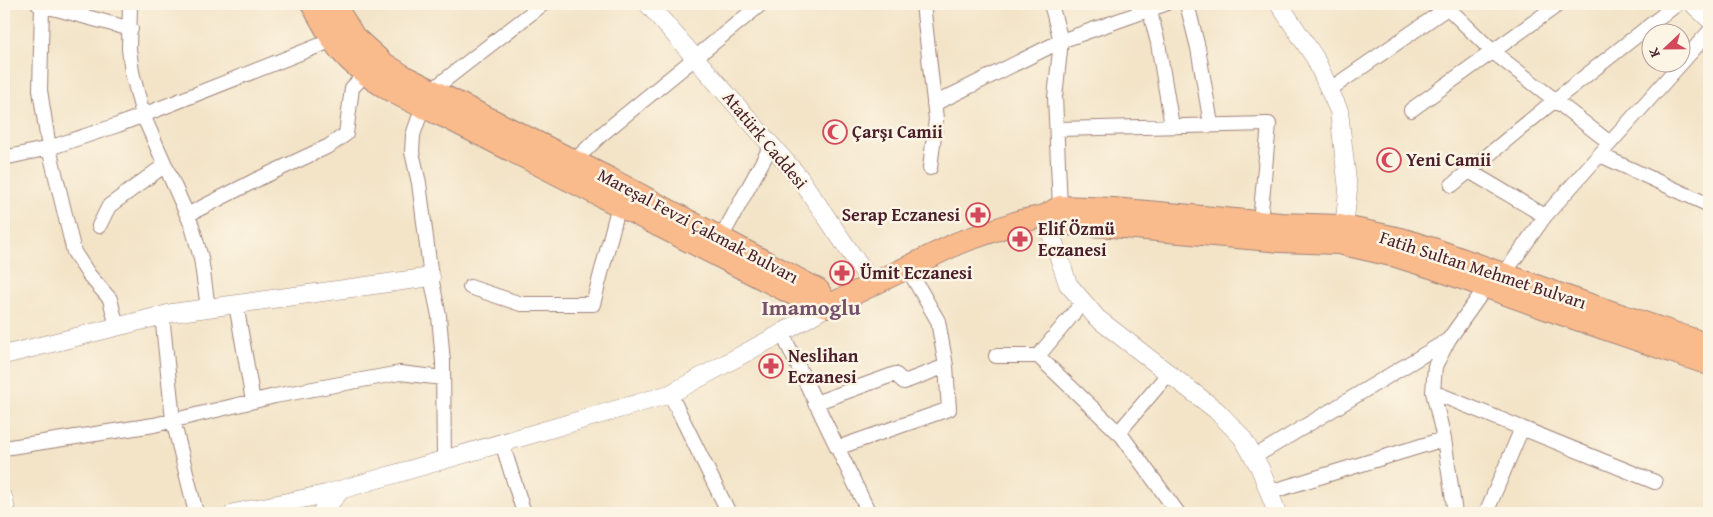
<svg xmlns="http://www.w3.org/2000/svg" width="1713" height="517" font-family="'Gentium Book Plus',serif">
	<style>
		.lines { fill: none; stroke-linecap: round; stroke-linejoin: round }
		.minor-casing { stroke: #9e827a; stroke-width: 16 }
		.tertiary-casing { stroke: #9e827a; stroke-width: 19 }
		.primary-casing { stroke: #9e827a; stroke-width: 24 }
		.minor { stroke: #fff; stroke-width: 14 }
		.tertiary { stroke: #fff; stroke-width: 18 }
		.primary { stroke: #fabb8c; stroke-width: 22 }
		.labels { text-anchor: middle; stroke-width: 5; stroke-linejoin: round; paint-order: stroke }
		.poi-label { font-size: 18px; font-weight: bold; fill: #4a1f2b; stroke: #fcf5e5; text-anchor: start }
		.street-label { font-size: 18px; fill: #4a1f2b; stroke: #fcf5e5 }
		.district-label { font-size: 22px; font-weight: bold; fill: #76516c; stroke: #fcf5e5 }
	</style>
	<rect width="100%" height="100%" fill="#fcf5e5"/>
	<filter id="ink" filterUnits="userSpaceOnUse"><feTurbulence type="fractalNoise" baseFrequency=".02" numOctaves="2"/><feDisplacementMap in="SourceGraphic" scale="10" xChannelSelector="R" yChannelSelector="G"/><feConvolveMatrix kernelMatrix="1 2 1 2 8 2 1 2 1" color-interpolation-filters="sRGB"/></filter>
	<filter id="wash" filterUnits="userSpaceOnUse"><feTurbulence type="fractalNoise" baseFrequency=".0096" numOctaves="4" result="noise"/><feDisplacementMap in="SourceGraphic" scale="20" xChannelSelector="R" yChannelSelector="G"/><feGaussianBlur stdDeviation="1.12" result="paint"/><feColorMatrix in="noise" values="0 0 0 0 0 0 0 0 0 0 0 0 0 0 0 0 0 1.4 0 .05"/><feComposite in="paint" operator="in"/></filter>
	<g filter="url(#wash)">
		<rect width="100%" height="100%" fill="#f3e4c8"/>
	</g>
	<g filter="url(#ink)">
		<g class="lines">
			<g class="minor-casing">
				<path id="minor" d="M38 4 131 29
					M130 4 129 49 132 72 143 115 192 226 201 258 208 308
					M923 4 936 119 930 168
					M1051 4 1061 41 1055 97 1060 207
					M1148 4 1158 43 1172 126
					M1187 4 1198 48 1211 124
					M1444 4 1493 52 1610 143
					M42 5 40 90 49 148 74 252 89 275 110 299 117 327
					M432 90 543 4
					M1329 90 1453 4
					M934 104 1061 41 1165 4
					M423 106 413 135 412 152 419 183 431 277 439 316 443 362 444 460
					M1411 110 1559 4
					M1057 129 1269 124 1260 222
					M1600 155 1709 205
					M4 158 49 148 118 125 333 40
					M574 161 602 134 761 4
					M1469 171 1545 216
					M1452 185 1555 100 1677 4
					M187 215 258 179 329 146 346 134 352 88 366 73
					M99 226 109 206 165 165
					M721 238 771 146
					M1504 274 1545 216 1709 32
					M470 287 521 304H593L619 205
					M236 304 253 401
					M162 315 173 420 196 513
					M782 333 869 513
					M996 356H1038L1122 436 1178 513
					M1038 356 1083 302
					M1433 392 1655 482
					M670 394 729 513
					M815 403 895 374 904 382 946 366
					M1119 432 1169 373
					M502 443 524 513
					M4 448 154 425 275 396 400 373 443 378
					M837 448 949 409 946 366 938 321 907 267
					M1254 457 1448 340
					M1270 492 1444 439
					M1455 513 1444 439 1433 392 1435 366 1449 339 1486 287
					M1486 513 1522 428"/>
			</g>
			<g class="tertiary-casing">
				<path id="tertiary" d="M648 4 799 177 872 284
					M1279 4 1315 58 1339 111 1348 190 1343 239
					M1693 4 1709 19
					M1045 216 1068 284 1097 318 1216 410 1242 437 1260 468 1277 513
					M4 355 172 313 431 277
					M4 499 6 513
					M234 513 326 494 670 394 782 333 828 306
					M321 513 341 490"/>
			</g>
			<g class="primary-casing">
				<path id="primary" d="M312 4C321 19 329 36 340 50 368 83 408 100 446 117L801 298 828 306
					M334 4 354 37 383 63 405 77 608 178 818 290 827 305
					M1045 216 1060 224 1112 226 1280 241 1339 243 1396 256 1431 267 1559 313 1709 364
					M828 306 958 243 1021 221 1045 216 1060 207 1113 209 1281 224 1340 226 1401 239 1436 250 1564 296 1709 345"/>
			</g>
			<use href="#minor" class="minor"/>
			<use href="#tertiary" class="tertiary"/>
			<use href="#primary" class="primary"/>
		</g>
	</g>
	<defs>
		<g id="mosque-ring" transform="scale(1.25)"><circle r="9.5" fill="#fcf5e5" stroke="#d1495b" stroke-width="1.5"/><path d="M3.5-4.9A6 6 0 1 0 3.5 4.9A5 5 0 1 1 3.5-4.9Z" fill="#d1495b"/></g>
		<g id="pharmacy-ring" transform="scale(1.25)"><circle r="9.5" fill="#fcf5e5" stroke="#d1495b" stroke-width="1.5"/><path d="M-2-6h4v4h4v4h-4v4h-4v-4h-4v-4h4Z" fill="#d1495b"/></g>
	</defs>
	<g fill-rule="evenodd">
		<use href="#mosque-ring" x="835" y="132"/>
		<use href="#mosque-ring" x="1389" y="160"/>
		<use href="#pharmacy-ring" x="978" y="215"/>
		<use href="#pharmacy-ring" x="1020" y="239"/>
		<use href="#pharmacy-ring" x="842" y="273"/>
		<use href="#pharmacy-ring" x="771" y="366"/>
	</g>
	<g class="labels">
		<g class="poi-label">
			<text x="852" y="138">Çarşı Camii</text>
			<text x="1406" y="166">Yeni Camii</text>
			<text x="960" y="221" text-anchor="end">Serap Eczanesi</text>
			<text x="1038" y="235">Elif Özmü<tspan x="1038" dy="21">Eczanesi</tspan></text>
			<text x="860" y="279">Ümit Eczanesi</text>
			<text x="788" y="362">Neslihan<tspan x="788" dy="21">Eczanesi</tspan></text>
		</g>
		<g class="street-label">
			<text transform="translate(765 140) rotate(50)" y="6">Atatürk Caddesi</text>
			<text transform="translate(698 226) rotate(28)" y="6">Mareşal Fevzi Çakmak Bulvarı</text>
			<text transform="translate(1483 270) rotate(18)" y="6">Fatih Sultan Mehmet Bulvarı</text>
		</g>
		<g class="district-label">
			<text x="811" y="315">Imamoglu</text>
		</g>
	</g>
	<rect width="1713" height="517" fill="none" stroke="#fcf5e5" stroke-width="20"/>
	<g transform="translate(1666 48) rotate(248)"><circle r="24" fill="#fcf5e5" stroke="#b59f9b"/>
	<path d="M0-4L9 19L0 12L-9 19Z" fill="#d1495b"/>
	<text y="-8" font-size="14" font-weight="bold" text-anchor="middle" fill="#4a1f2b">K</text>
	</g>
</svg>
